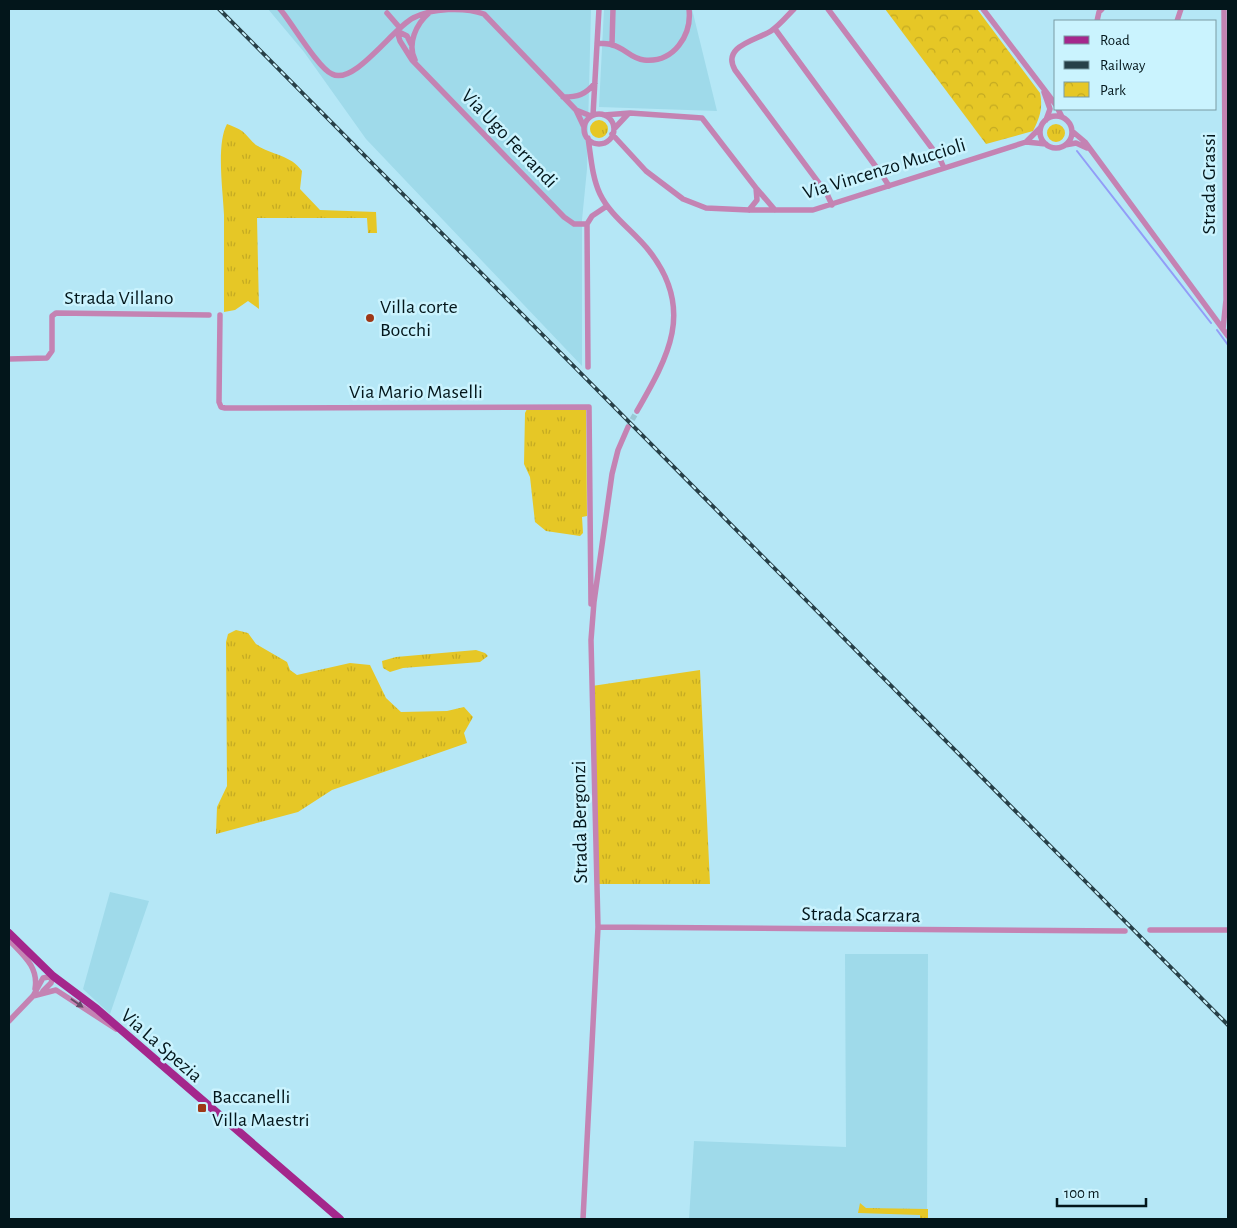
<svg xmlns="http://www.w3.org/2000/svg" width="1237" height="1228" font-family="'Alegreya Sans',sans-serif">
	<style>
		.built { fill: #9fdaea }
		.grass { fill: url(#grass-tufts) }
		.park { fill: url(#park-crowns) }
		.lines { fill: none; stroke-linecap: round; stroke-linejoin: round }
		.stream { stroke: #929df8; stroke-width: 2 }
		.minor-tunnel { stroke: #9ac8d5; stroke-width: 5.5; stroke-dasharray: 5.5 3; stroke-linecap: butt }
		.minor { stroke: #c483b3; stroke-width: 5.5 }
		.major { stroke: #a4278c; stroke-width: 8 }
		.rail-casing { stroke: #274048; stroke-width: 4 }
		.rail { stroke: #caf3fe; stroke-width: 2; stroke-dasharray: 5.5; stroke-linecap: butt }
		.oneway { fill: #644c67 }
		.poi-dot { fill: #9e3716; stroke: #caf3fe; stroke-width: 2 }
		.labels { text-anchor: middle; stroke-width: 5; stroke-linejoin: round; paint-order: stroke }
		.street-label { font-size: 20px; fill: #03161b; stroke: #caf3fe }
		.poi-label { font-size: 20px; fill: #03161b; stroke: #caf3fe; text-anchor: start }
	</style>
	<defs>
		<pattern id="grass-tufts" width="24" height="20" patternUnits="userSpaceOnUse" patternTransform="scale(1.25)"><rect width="24" height="20" fill="#e6c726"/><path d="M3 7l-1-3M5 7V3M7 7l1-3M15 17l-1-3M17 17v-4M19 17l1-3" fill="none" stroke="#c4aa22"/></pattern>
		<pattern id="park-crowns" width="20" height="18" patternUnits="userSpaceOnUse" patternTransform="scale(1.25)"><rect width="20" height="18" fill="#e6c726"/><path d="M2 6a3 3 0 1 1 6 0M12 15a3 3 0 1 1 6 0" fill="none" stroke="#c4aa22"/></pattern>
	</defs>
	<rect width="100%" height="100%" fill="#b5e7f6"/>
	<path class="built" d="M268 9H591L587 169 582 220V366L366 139 304 52Z
		M604 9H692L717 111 599 107Z
		M110 892 149 901 110 1014 83 989Z
		M845 954H928L927 1219H689L694 1141 846 1147Z"/>
	<path class="grass" d="M590 129a9 9 0 1 1 18 0a9 9 0 1 1-18 0Z
		M1047 133a9 9 0 1 1 18 0a9 9 0 1 1-18 0Z
		M227 124C232 126 238 128 242 131 247 135 251 141 256 145 272 155 291 155 302 171L300 189 320 210 376 212 377 233H368L367 218H257L259 309 248 301 235 310 224 312C224 279 224 247 224 215 223 191 216 144 227 124Z
		M527 409H586L587 516 582 517 583 533 580 536 546 531 535 522 530 477 524 464 525 413Z
		M236 630 248 633 256 644 287 662 290 670 297 675 350 663 370 665 386 698 401 712 447 711 464 707 473 717 464 733 467 743 332 790 298 812 216 834 217 807 227 786 226 642 228 634Z
		M476 650 485 653 488 656 480 662 403 668 390 672 383 668 382 661 396 657Z
		M700 670 710 884H597L592 686Z
		M860 1203 866 1208 928 1209V1219H920V1215L858 1213Z"/>
	<path class="park" d="M885 9H977L1040 93C1043 108 1040 117 1033 131L986 144Z"/>
	<g class="lines">
		<path class="stream" d="M1077 151 1211 323
			M1217 330 1228 345"/>
		<path class="minor-tunnel" d="M628 427 637 411"/>
		<path class="minor" d="M280 9C292 23 318 68 332 74 354 86 393 28 413 18 431 8 465 7 484 14L576 110 584 127
			M794 9C787 16 780 25 771 31 757 40 721 46 735 70L827 194 832 205
			M828 9 940 159 944 168
			M983 9 1056 105
			M387 13 400 28
			M1097 21 1099 12 1102 9
			M1177 21 1181 9
			M775 29 882 175 889 186
			M397 31 400 41 412 60 564 217 574 224H587
			M397 31 407 36 411 44
			M597 43C602 44 608 43 612 45 624 47 631 59 644 60 674 63 692 35 689 9
			M612 44 613 9
			M415 60C407 44 416 24 429 13
			M1044 92 1050 109 1046 120
			M563 97C578 97 585 95 595 83
			M1058 109 1062 117
			M576 110 591 116
			M584 129a15 15 0 1 1 30 0a15 15 0 1 1-30 0Z
			M593 115 599 9
			M604 115 630 113 702 118 756 188 757 200 749 210
			M1040 132a16 16 0 1 1 32 0a16 16 0 1 1-32 0Z
			M1040 128 1026 142 1046 144
			M614 129 628 114
			M1072 131 1085 142 1228 336
			M612 134 646 171 683 199 706 208 749 210H813L1026 142
			M588 138C591 157 592 177 600 194 611 217 635 232 650 252 695 310 668 357 637 411
			M1065 145 1076 143 1087 148
			M757 189 775 210
			M220 315 219 402 221 407 225 408 589 407 591 604
			M1223 329 1226 300 1224 9
			M9 359 47 358 52 351V316L56 313 209 315
			M588 367 587 224 592 216 607 206
			M598 927 1125 931
			M1150 930H1228
			M9 940C23 955 39 967 35 989
			M33 996 56 990 116 1029
			M9 1021 33 996 43 978 53 976 51 983 43 991
			M583 1219 598 927 591 640 594 602 612 474 618 450 628 427"/>
		<path class="major" d="M9 933 53 976 97 1009 340 1219"/>
		<g class="rail-casing">
			<path id="rail" d="M219 9 1228 1025"/>
		</g>
		<use href="#rail" class="rail"/>
	</g>
	<defs><path id="oneway-solid" d="M-6-.8H1V-3.2L6.5 0L1 3.2V.8H-6Z" transform="scale(1.25)"/></defs>
	<use class="oneway" href="#oneway-solid" transform="translate(77 1003) rotate(35)"/>
	<g class="poi-dot">
		<circle cx="370" cy="318" r="5"/>
		<rect x="197" y="1103" width="10" height="10" rx="2.5"/>
	</g>
	<g class="labels">
		<g class="street-label">
			<text transform="translate(510 138) rotate(46)" y="7">Via Ugo Ferrandi</text>
			<text transform="translate(884 168) rotate(-17)" y="7">Via Vincenzo Muccioli</text>
			<text transform="translate(1208 184) rotate(-90)" y="7">Strada Grassi</text>
			<text x="119" y="304">Strada Villano</text>
			<text x="416" y="398">Via Mario Maselli</text>
			<text transform="translate(579 822) rotate(-91)" y="7">Strada Bergonzi</text>
			<text transform="translate(861 914) rotate(1)" y="7">Strada Scarzara</text>
			<text transform="translate(162 1045) rotate(41)" y="7">Via La Spezia</text>
		</g>
		<g class="poi-label">
			<text x="380" y="313">Villa corte<tspan x="380" dy="23">Bocchi</tspan></text>
			<text x="212" y="1103">Baccanelli<tspan x="212" dy="23">Villa Maestri</tspan></text>
		</g>
	</g>
	<rect width="1237" height="1228" fill="none" stroke="#03161b" stroke-width="20"/>
	<rect x="1054" y="20" width="162" height="90" fill="#caf3fe" stroke="#7a9ba3"/>
	<rect x="1064" y="36" width="25" height="8" fill="#a4278c" stroke="#7a9ba3"/>
	<text x="1100" y="45" font-size="15" fill="#03161b">Road</text>
	<rect x="1064" y="61" width="25" height="8" fill="#274048" stroke="#7a9ba3"/>
	<text x="1100" y="70" font-size="15" fill="#03161b">Railway</text>
	<rect x="1064" y="82" width="25" height="15" fill="url(#park-crowns)" stroke="#7a9ba3"/>
	<text x="1100" y="95" font-size="15" fill="#03161b">Park</text>
	<path d="M1057 1198v8h89v-8" fill="none" stroke="#03161b" stroke-width="2.5"/>
	<text x="1064" y="1198" font-size="15" fill="#03161b" stroke="#caf3fe" stroke-width="4" paint-order="stroke">100 m</text>
</svg>
